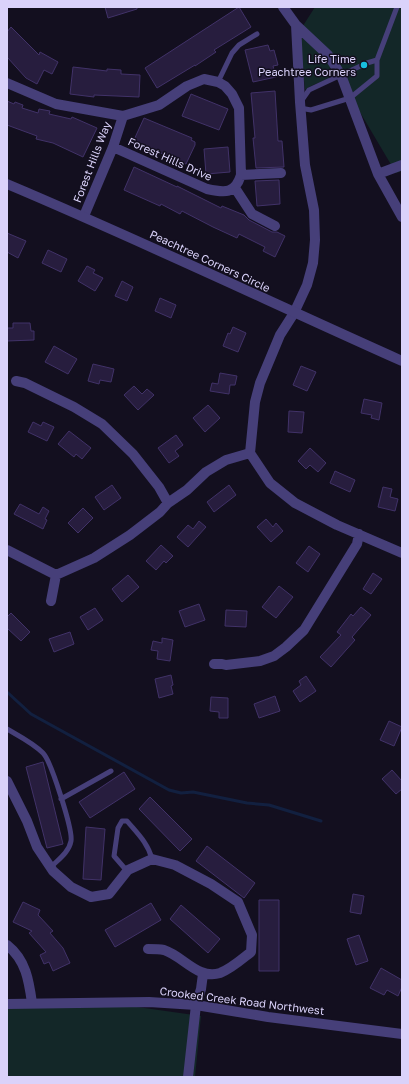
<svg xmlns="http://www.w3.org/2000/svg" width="409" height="1084" font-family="'Golos Text',sans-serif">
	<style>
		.green { fill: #132728 }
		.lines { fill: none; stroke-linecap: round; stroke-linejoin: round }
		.stream { stroke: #122040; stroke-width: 3 }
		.building { fill: #271d3e; stroke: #413268 }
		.service { stroke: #463f79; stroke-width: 5 }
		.minor { stroke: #463f79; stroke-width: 10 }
		.tertiary { stroke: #463f79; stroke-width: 10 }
		.poi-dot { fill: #18bce0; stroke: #130f1f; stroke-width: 1.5 }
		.labels { text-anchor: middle; stroke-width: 3; stroke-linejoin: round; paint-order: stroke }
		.poi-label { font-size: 11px; fill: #dad2fa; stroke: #130f1f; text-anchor: end }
		.street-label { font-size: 11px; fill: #dad2fa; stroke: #130f1f }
	</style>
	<rect width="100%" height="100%" fill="#130f1f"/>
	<path class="green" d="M315 7H402V171L396 173 351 97 333 74C326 82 313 83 305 90L299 32Z
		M102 1002 201 1016 195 1077H7V1007Z"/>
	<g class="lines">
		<path class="stream" d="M7 692 31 714 169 790 181 793 193 792 247 803 269 805 321 821"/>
	</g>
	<path class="building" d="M105 7H137V9L108 18Z
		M239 7 251 27 214 50 216 52 195 66V65L157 88 145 68Z
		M11 27 39 55 40 52 58 62 52 74 44 70 37 84 26 78 7 57V32Z
		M268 45 270 51 274 50 278 65 273 66 276 77 253 82 245 50Z
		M73 67 107 71V69L121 70V74L140 75 139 97 94 95V97L70 94Z
		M275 91 278 141H282L284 167 256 168 253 138H255L251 93Z
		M191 94 228 109 219 130 182 116Z
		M7 101 14 104 15 102 23 105 22 108 38 113 39 109 50 111 49 114 71 119 72 117 97 128 83 157 53 143 36 139 37 136 7 125Z
		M144 118 192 138 191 140 195 142V145L186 164 154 150 153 151 133 142Z
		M228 147 230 172 206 174 204 149Z
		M134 167 177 187V186L221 208 222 206 244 215 249 220 272 232H277L285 236 275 257 263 251 265 247 239 234 237 238 213 227 182 211 180 214 161 204 160 206 124 190Z
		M279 180 280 204 257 206 255 181Z
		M7 233 26 241 18 258 7 252Z
		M48 250 67 259 61 272 42 263Z
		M87 266 95 270 93 273 103 278 95 291 78 281Z
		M122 281 133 287 127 301 115 296Z
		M160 298 176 305 171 318 155 311Z
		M13 323H30L31 331H34V340L7 341V328H13Z
		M233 327 246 333 238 352 223 346 228 333 230 334Z
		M54 346 77 359 68 374 45 362Z
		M93 364 114 369 111 382 100 380 99 384 88 381Z
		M301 366 316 372 307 391 293 385Z
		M220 373 237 376 235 385H230L229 394 210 391 212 383 218 384Z
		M134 386 142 394 147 389 154 395 138 410 124 395Z
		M364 399 382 403 379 420 371 418 372 415 361 413Z
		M208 405 220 418 205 432 193 418Z
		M289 411 304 412 302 433 288 432Z
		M33 422 41 426 43 422 54 427 47 441 28 432Z
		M69 431 91 448 82 459 76 454 74 457 58 444Z
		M176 435 183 445 175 451 179 456 169 463 158 448Z
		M310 448 326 463 318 472 310 465 306 469 298 461Z
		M335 471 355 480 350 492 330 483Z
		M112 485 121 498 104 510 95 497Z
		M229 485 236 495 214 512 207 502Z
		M383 487 392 489 390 497 398 499 395 511 378 507Z
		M20 504 39 514 43 507 49 511 45 519 47 520 43 529 14 514Z
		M83 508 93 518 78 533 68 523Z
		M266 519 273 527 276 523 283 531 271 542 257 527Z
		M199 521 206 527 188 547 177 537 188 525 193 529Z
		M161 545 173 556 166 563 164 561 156 570 146 561Z
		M309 546 320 554 308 572 296 563Z
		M373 573 382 579 371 594 363 589Z
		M128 575 139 587 122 602 112 589Z
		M279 586 293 597 276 618 262 607Z
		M199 604 205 620 185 627 179 611Z
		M361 607 371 615 352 637 355 640 331 667 320 657 341 635 337 632 351 614 353 616Z
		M95 608 103 620 88 630 80 617Z
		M226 610 247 611 246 627 225 626Z
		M11 613 30 632 21 641 7 628V617Z
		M70 632 74 644 54 652 49 639Z
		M162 638 173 640 170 661 157 659 158 651 151 650 153 641 162 643Z
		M171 675 173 685 171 686 173 694 159 698 155 679Z
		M306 676 316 691 300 702 293 691 301 685 299 681Z
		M275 696 280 711 259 718 254 704Z
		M211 697 228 698V718H219V712L210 711Z
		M389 721 402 727 394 746 380 740Z
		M43 762 63 844 47 848 26 767Z
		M392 770 402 781V789L396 794 382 779Z
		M124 772 135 789 90 818 79 802Z
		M150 797 192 839 180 851 139 809Z
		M86 827 105 829 101 880 83 879Z
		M207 846 255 883 244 898 196 861Z
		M353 894 364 896 361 914 350 912Z
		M259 900H279V971H259Z
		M23 902 40 910 38 915 53 931 50 933 63 948 70 963 53 971 49 962 44 964 40 955 46 952 29 933 32 931 13 922Z
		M151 903 161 920 115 947 105 930Z
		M181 905 220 939 208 953 170 919Z
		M359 935 368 961 356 965 347 939Z
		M381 968 402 980V987L398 996 387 990 384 995 370 988Z"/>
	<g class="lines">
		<path class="service" d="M218 82 232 53 239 45 257 34
			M302 100 309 90 341 75 367 63 377 60
			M300 108 311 110 350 98 377 76V60L397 7
			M7 729C19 736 33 743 43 753 51 761 73 830 71 841 69 852 59 859 51 867
			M61 799 111 771
			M127 871 114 856 118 828 122 821H127C137 833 148 843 152 859"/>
		<path class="minor" d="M283 7 296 25 328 55 341 75 378 174 402 217
			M296 25 300 102 305 165 314 210 315 240 313 263 307 285 294 313 280 335 260 383 255 402 250 453 270 483 295 503 337 525 402 553
			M7 83 56 104 123 116 159 105 187 86 204 79 218 82 225 86 232 94 239 108 241 175C235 194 225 193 207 189L113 147
			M378 174 402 165
			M241 175 281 173
			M235 188 252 214 275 226
			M84 216 113 147 123 116
			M16 381 25 383 74 407 102 424 133 454 159 487 168 503
			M7 550 56 575 94 558 130 535 160 512 168 503 187 490 206 472 226 460 250 453
			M51 601 56 575
			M214 664H222L226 665 260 661 274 656 286 647 304 630 357 544 359 534
			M7 781 27 821 37 847 53 871 71 887 91 897 109 894 128 870 152 859 175 865 211 884 238 902 252 935 251 952C242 959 231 969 220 973 198 980 183 956 164 950 159 949 153 949 148 949
			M7 945C26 960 29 981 32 1003
			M188 1077 196 1005 201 989 203 974"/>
		<path class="tertiary" d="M7 184C140 240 270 302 402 361
			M7 1004 149 1002 196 1005 268 1017 402 1034"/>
	</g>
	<circle class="poi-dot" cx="364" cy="65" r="4"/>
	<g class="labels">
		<g class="poi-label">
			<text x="356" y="63">Life Time<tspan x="356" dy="13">Peachtree Corners</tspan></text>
		</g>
		<g class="street-label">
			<text transform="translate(170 159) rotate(24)" y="4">Forest Hills Drive</text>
			<text transform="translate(92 162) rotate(-69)" y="4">Forest Hills Way</text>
			<text transform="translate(210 261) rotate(25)" y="4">Peachtree Corners Circle</text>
			<text transform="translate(242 1001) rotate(7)" y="4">Crooked Creek Road Northwest</text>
		</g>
	</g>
	<rect width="409" height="1084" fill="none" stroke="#dad2fa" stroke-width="16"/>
</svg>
